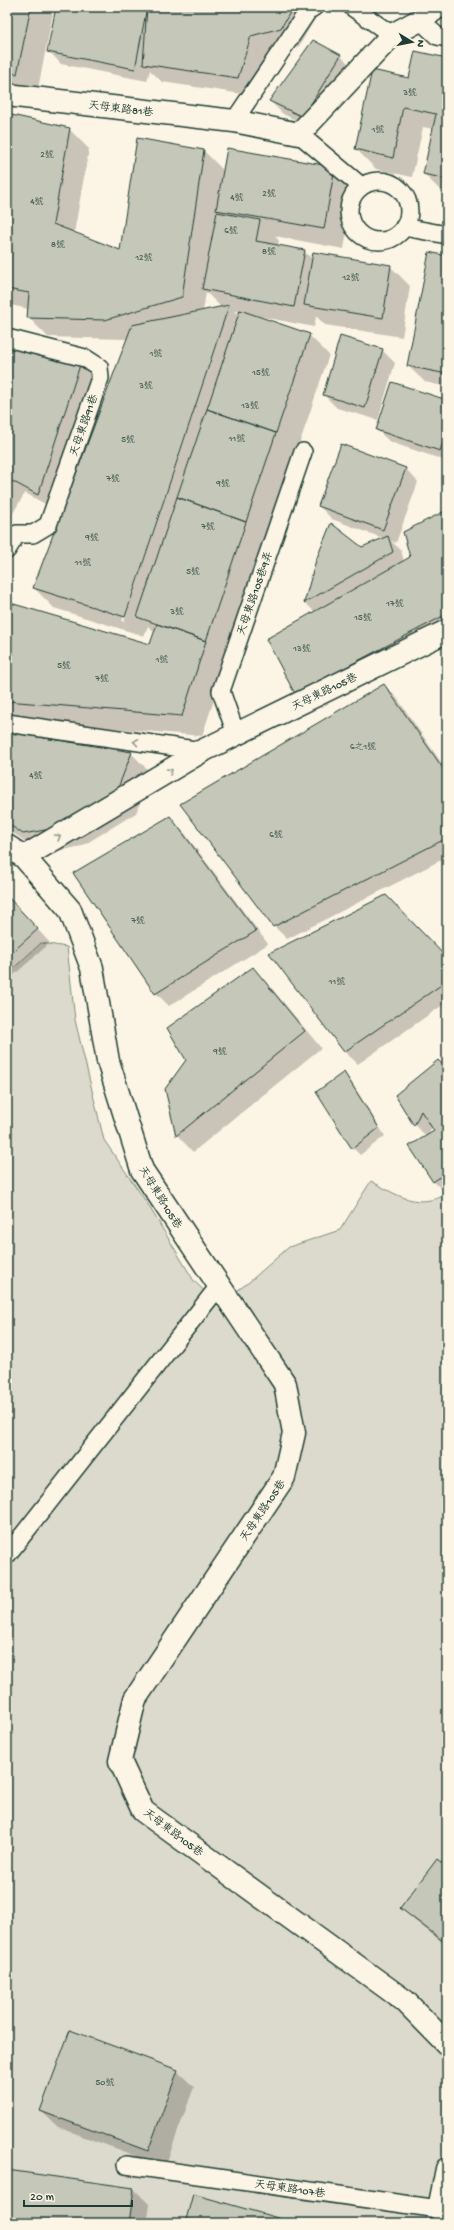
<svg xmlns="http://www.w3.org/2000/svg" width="454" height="2230" font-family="'Gochi Hand','LXGW WenKai TC',sans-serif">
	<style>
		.green { fill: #dcdacc; stroke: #7e8c80 }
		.shadow { fill: #0003; fill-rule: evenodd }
		.building { fill: #c5c7b9; stroke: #1f3d34 }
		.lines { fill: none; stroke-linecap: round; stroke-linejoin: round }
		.lane-casing { stroke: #1f3d34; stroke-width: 20 }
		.street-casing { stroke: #1f3d34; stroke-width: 25 }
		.lane { stroke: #fcf5e5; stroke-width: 17 }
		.street { stroke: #fcf5e5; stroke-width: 22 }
		.oneway { stroke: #8e998c }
		.labels { text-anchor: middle; stroke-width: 3; stroke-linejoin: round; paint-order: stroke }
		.number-label { font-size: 9px; fill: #486055 }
		.street-label { font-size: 11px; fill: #1f3d34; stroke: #fcf5e5 }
	</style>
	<rect width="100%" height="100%" fill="#fcf5e5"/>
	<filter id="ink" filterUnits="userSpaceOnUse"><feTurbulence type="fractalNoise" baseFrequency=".025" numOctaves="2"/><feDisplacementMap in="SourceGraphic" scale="8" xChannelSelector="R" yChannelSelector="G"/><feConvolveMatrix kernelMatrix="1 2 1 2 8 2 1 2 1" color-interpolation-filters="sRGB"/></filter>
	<g filter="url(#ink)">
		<path class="green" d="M41 943 67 947 75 1020 104 1140 147 1203 194 1281 218 1304 248 1283 289 1247 340 1230 371 1181C397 1195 417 1210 447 1194V2223H7V974Z"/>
		<path class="shadow" d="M7 7H54L37 94 7 88Z
			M57 7H144L172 10 173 7H322L299 46 270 54 256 96 162 82 150 70 147 81 61 64 49 51Z
			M313 42 341 56 353 68 316 130 283 114 270 101Z
			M447 59V194H444L424 174 433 129 423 127 412 177 376 169 356 149 410 80Z
			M7 115 69 129 89 149 74 233 120 252 138 139 204 151 224 171 334 168 354 188 344 249 275 236 279 241 278 246 304 251 312 259 390 266 410 286 402 337 325 325 316 316 314 327 258 316 309 335 329 355 202 736 7 719V604L150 645 155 633 148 626 144 636 54 608 34 588 127 339 48 337 28 317V309L7 304ZM206 292 221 307 203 311ZM234 311 240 312 239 316ZM219 330H221L124 622 122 621Z
			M447 257V387L425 382 408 366Z
			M7 344 81 363 93 376 51 507 25 493 7 523Z
			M382 350 395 363 378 420 337 408 324 395Z
			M447 402V461L390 442 377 430Z
			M406 469 418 482 396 543 391 541 401 550 404 562 411 558 447 511V639L312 710 296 693 315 612 305 603 316 560 362 548 385 539 332 519 319 506Z
			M384 685 397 698 447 771V857L287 939 274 926Z
			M7 733 131 753 151 773 136 813 82 846 44 854 7 829Z
			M170 818 183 831 268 944 169 1006 156 993Z
			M7 896 50 943 7 981Z
			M271 953 447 959V1002L358 1064 345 1052Z
			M253 969 269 985 321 1048 193 1152 177 1135Z
			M447 1070V1194L434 1182 410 1146 427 1137 415 1125 396 1095ZM432 1126 436 1131 428 1136Z
			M343 1073 350 1080 385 1136 360 1155 353 1148Z
			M447 1868V1946L414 1920 401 1908Z
			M177 2071 194 2087 165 2167 58 2127 41 2111Z
			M7 2171 134 2189 150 2205 147 2223H7Z"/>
		<path class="building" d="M7 7H31L17 74 7 72Z
			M56 7H147L135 69 47 52Z
			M147 7 171 9 172 7H293L281 28 251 36 238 78 143 64Z
			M313 40 341 55 303 117 269 101Z
			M415 51 447 58V179L423 174 436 114 403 107 393 158 355 149 372 70 409 78Z
			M7 114 70 128 53 224 120 250 137 138 204 150 182 297 105 320 27 318 29 293 7 289Z
			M227 148 335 167 324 229 216 210Z
			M217 212 260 220 256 241 305 250 294 307 202 289Z
			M313 252 391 265 383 318 304 305Z
			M429 252 447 256V374L407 366Z
			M229 305 125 617 33 588 132 325Z
			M240 310 310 334 276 433 207 409Z
			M340 336 383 349 365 408 323 395Z
			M7 343 81 362 38 495 12 481 7 489Z
			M392 382 447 400V430L440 451 376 430Z
			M207 409 276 433 246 522 177 497Z
			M341 444 406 468 383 530 318 506Z
			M177 497 246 522 206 641 137 617Z
			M447 510V614L295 694 266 639 410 557 403 532Z
			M331 523 362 547 388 536 393 552 304 603 316 560Z
			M7 602 150 644 157 624 206 641 182 716 7 701Z
			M384 684 447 774V838L273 927 180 804Z
			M7 732 132 752 116 793 62 827 23 834 7 823Z
			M170 816 256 931 155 994 73 873Z
			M386 895 447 958V981L344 1052 269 953Z
			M7 896 38 929 7 957Z
			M253 967 305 1031 176 1136 165 1089 186 1060 167 1028Z
			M438 1060 447 1069V1172L433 1182 409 1146 434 1131 421 1111 414 1126 395 1095Z
			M344 1072 379 1128 352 1149 316 1092Z
			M437 1859 447 1867V1944L400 1908Z
			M70 2030 178 2070 148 2151 40 2111Z
			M7 2170 134 2188 129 2223H7Z
			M193 2194 292 2222V2223H185Z"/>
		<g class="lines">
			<g class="lane-casing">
				<path id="lane" d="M352 7 392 35
					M420 20 437 36 447 38
					M234 121 308 11 314 7
					M299 134 361 186
					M349 211a30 30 0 1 1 60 0a30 30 0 1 1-60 0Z
					M404 227 447 235
					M7 338 85 358 99 367 100 378 48 525 33 534H17L7 550
					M7 723 202 751
					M236 734 221 691 303 452
					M7 1555 219 1286
					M126 2165 439 2209 446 2223"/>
			</g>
			<g class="street-casing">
				<path id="street" d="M7 95 234 121 299 134 392 35 420 20 438 7
					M7 846 24 857 70 910 92 968 108 1061 142 1170 285 1384 294 1433 284 1477 135 1699 120 1761 143 1811 405 2001 447 2044
					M24 857 202 751 447 631
					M439 2209 447 2169"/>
			</g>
			<use href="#lane" class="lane"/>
			<use href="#street" class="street"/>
		</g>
		<defs><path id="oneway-chevron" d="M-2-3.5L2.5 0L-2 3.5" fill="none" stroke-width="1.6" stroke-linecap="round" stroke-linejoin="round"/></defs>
		<g class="oneway">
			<use href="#oneway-chevron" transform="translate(136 742) rotate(-172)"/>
			<use href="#oneway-chevron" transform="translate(170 771) rotate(-31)"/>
			<use href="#oneway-chevron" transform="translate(58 837) rotate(-31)"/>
		</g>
	</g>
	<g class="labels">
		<g class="number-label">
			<text x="410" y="95">3號</text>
			<text x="378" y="132">1號</text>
			<text x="47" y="157">2號</text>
			<text x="269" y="196">2號</text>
			<text x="237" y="200">4號</text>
			<text x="37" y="204">4號</text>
			<text x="231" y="233">6號</text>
			<text x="58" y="247">8號</text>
			<text x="269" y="254">8號</text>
			<text x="144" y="260">12號</text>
			<text x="351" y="280">12號</text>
			<text x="156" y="356">1號</text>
			<text x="261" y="375">15號</text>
			<text x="146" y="388">3號</text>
			<text x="250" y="408">13號</text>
			<text x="237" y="441">11號</text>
			<text x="128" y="442">5號</text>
			<text x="113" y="481">7號</text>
			<text x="223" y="486">9號</text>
			<text x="208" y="529">7號</text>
			<text x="92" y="540">9號</text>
			<text x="83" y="565">11號</text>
			<text x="193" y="574">5號</text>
			<text x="395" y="606">17號</text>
			<text x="177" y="614">3號</text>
			<text x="363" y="620">15號</text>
			<text x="302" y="651">13號</text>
			<text x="162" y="662">1號</text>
			<text x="64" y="668">5號</text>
			<text x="102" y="681">7號</text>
			<text x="363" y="749">6之1號</text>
			<text x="36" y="778">4號</text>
			<text x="276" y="837">6號</text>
			<text x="138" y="923">7號</text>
			<text x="337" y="984">11號</text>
			<text x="220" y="1054">9號</text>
			<text x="105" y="2085">50號</text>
		</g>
		<g class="street-label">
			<text transform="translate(121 108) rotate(7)" y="4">天母東路81巷</text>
			<text transform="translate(83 425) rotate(-71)" y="4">天母東路91巷</text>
			<text transform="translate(254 593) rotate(-71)" y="4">天母東路105巷9弄</text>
			<text transform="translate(324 691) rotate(-26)" y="4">天母東路105巷</text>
			<text transform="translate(161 1197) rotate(58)" y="4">天母東路105巷</text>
			<text transform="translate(262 1510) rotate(-56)" y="4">天母東路105巷</text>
			<text transform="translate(174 1832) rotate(37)" y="4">天母東路105巷</text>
			<text transform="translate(290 2188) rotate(8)" y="4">天母東路107巷</text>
		</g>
	</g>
	<rect width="454" height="2230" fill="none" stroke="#fcf5e5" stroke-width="24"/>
	<rect x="12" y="12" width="430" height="2206" fill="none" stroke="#1f3d34" stroke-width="1.5" filter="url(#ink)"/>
	<g transform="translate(412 42) rotate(100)" stroke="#fcf5e5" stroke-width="3" paint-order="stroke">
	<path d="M0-3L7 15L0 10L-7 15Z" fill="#1f3d34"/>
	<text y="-6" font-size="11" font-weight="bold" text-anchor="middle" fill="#1f3d34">N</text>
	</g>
	<path d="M24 2200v6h108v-6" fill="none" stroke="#1f3d34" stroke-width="2"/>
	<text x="30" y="2200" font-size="12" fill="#1f3d34" stroke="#fcf5e5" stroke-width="3" paint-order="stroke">20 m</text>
</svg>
